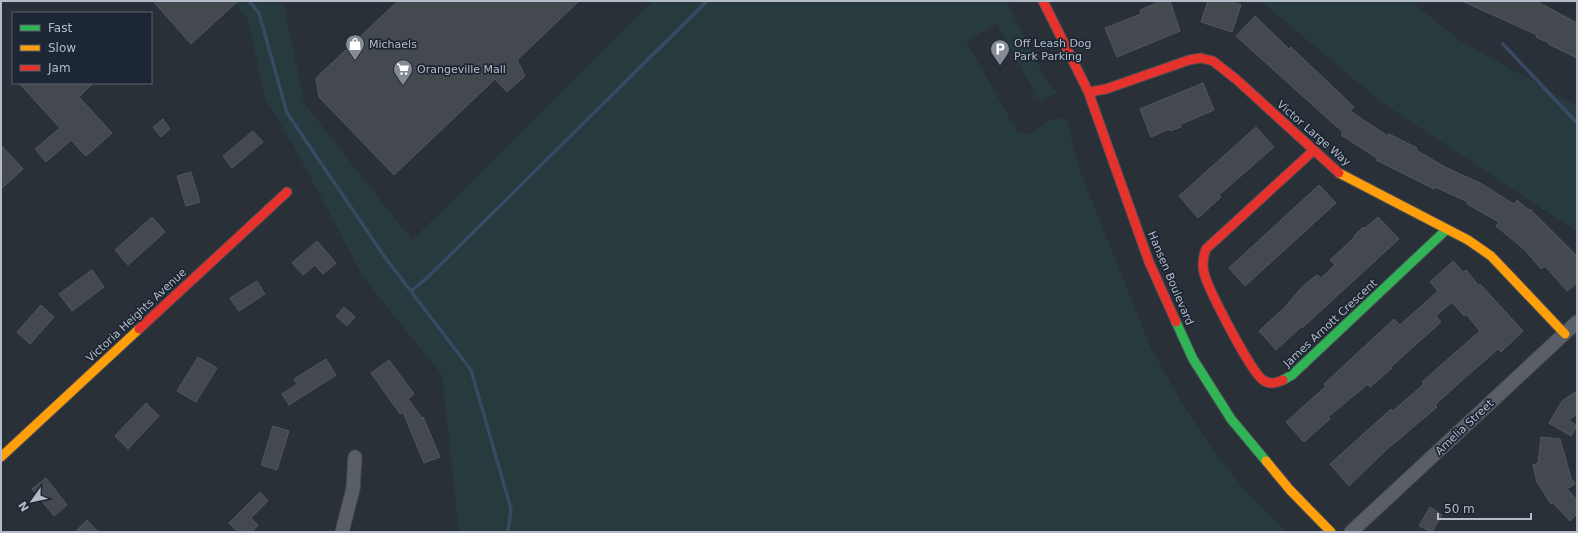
<svg xmlns="http://www.w3.org/2000/svg" width="1578" height="533" font-family="'DejaVu Sans',sans-serif">
	<style>
		.green { fill: #273a3e }
		.lines { fill: none; stroke-linecap: round; stroke-linejoin: round }
		.stream { stroke: #384963; stroke-width: 3.5 }
		.building { fill: #444950; stroke: #52575f }
		.street-casing { stroke: #484c53; stroke-width: 15 }
		.fast-casing { stroke: #484c53; stroke-width: 11 }
		.slow-casing { stroke: #484c53; stroke-width: 11 }
		.jam-casing { stroke: #484c53; stroke-width: 11 }
		.street { stroke: #5a5e66; stroke-width: 13 }
		.fast { stroke: #30b455; stroke-width: 9 }
		.slow { stroke: #ff9f0a; stroke-width: 9 }
		.jam { stroke: #e5322d; stroke-width: 9 }
		.labels { text-anchor: middle; stroke-width: 3.5; stroke-linejoin: round; paint-order: stroke }
		.poi-label { font-size: 11px; fill: #b4bcc9; stroke: #1d2633; text-anchor: start }
		.street-label { font-size: 11px; fill: #b4bcc9; stroke: #1d2633 }
	</style>
	<rect width="100%" height="100%" fill="#2a3038"/>
	<path class="green" d="M231 1H282L284 4 304 103 412 240 653 1H1006L1046 80 1057 93 1041 101 1033 98 1030 94 1034 91 997 24 966 41 1017 131 1028 134 1048 121 1064 118 1068 121 1073 148 1082 176 1150 346 1182 403 1216 454 1249 495 1286 532H459L442 375 365 280 292 143 265 99 248 19Z
		M1261 1H1411L1459 40 1577 106V232L1381 102Z"/>
	<g class="lines">
		<path class="stream" d="M249 1 259 13 287 113 384 256 471 370 511 509 508 532
			M1503 44 1577 123
			M411 291 428 277 707 1"/>
	</g>
	<path class="building" d="M153 1H238L191 44Z
		M398 1H579L517 60 525 76 507 92 495 79 394 175 319 97 316 78Z
		M1161 1H1170L1180 31 1117 57 1105 28 1141 14 1140 10Z
		M1208 1H1228L1241 5 1232 32 1201 22Z
		M1462 1H1536L1577 23V58L1548 44 1549 43 1536 37 1537 35Z
		M1255 16 1289 49 1291 47 1354 107 1350 111 1388 136 1389 134 1417 148 1416 150 1445 167 1480 183 1514 204 1517 200 1529 210 1530 209 1577 256V283L1567 291 1545 266 1541 269 1525 250 1496 226 1499 222 1467 204 1468 202 1435 187 1434 189 1376 160 1377 158 1341 135 1343 132 1328 119 1236 36Z
		M19 83H93L79 97 112 133 86 156 71 140 46 162 35 149 60 128Z
		M1203 83 1214 110 1181 124V127L1170 131 1169 129 1151 137 1140 109Z
		M163 119 170 129 161 137 153 127Z
		M1256 127 1274 147 1219 195 1221 197 1198 218 1179 196Z
		M253 131 263 142 232 168 223 156Z
		M1 145 23 169 1 189Z
		M191 172 200 202 186 206 177 176Z
		M1319 185 1336 203 1245 286 1229 268Z
		M152 217 165 232 128 265 115 250Z
		M1378 217 1399 239 1302 328 1301 327 1276 350 1259 331 1284 308 1303 286 1317 275 1321 278 1335 265 1330 260 1355 237 1354 236 1363 227 1364 229Z
		M317 241 336 263 323 274 315 265 303 275 292 263Z
		M1453 261 1463 272 1466 270 1479 286 1480 284 1523 331 1501 352 1498 349 1459 383 1435 405 1437 407 1385 451 1349 486 1330 464 1391 409 1393 411 1424 384 1422 382 1432 373 1480 331 1466 314 1464 316 1452 302 1436 316 1441 322 1391 367 1392 368 1370 387 1368 384 1328 417 1330 419 1304 442 1286 422 1326 386 1324 384 1394 319 1400 325 1438 291 1430 282Z
		M92 270 104 287 72 311 59 294Z
		M257 281 265 294 239 311 230 298Z
		M41 305 54 317 30 344 17 332Z
		M344 307 355 317 347 326 336 316Z
		M198 357 217 368 196 402 177 391Z
		M326 359 336 375 289 405 282 394 297 384 294 379Z
		M389 360 414 394 408 399 422 418 423 417 440 457 424 463 403 412 400 414 371 373Z
		M1577 391V414L1569 420 1577 426 1571 436 1549 423 1562 401Z
		M146 403 159 416 128 449 115 436Z
		M273 426 289 431 277 470 261 465Z
		M1541 437 1560 439 1571 478 1575 484 1567 489 1577 500V514L1570 521 1553 503 1551 504 1537 482 1533 465 1538 463Z
		M46 478 67 505 54 516 32 489Z
		M260 492 268 501 251 518 258 525 252 532H238L229 523Z
		M1430 507 1442 515 1432 532 1419 526Z
		M87 520 98 532H75Z"/>
	<g class="lines">
		<g class="street-casing">
			<path id="street" d="M342 532 353 489 355 457
				M1351 532 1577 322"/>
		</g>
		<g class="fast-casing">
			<path id="fast" d="M1176 322 1193 359 1231 419 1266 461
				M1283 380 1292 375 1447 229"/>
		</g>
		<g class="slow-casing">
			<path id="slow" d="M1339 173 1468 240 1491 256 1565 334
				M1 457 139 329
				M1266 461 1290 490 1331 532"/>
		</g>
		<g class="jam-casing">
			<path id="jam" d="M1043 1 1088 91 1149 262 1176 322
				M1089 92 1106 89 1189 60 1201 58 1213 61 1237 80 1339 173
				M139 329 287 192
				M1283 380C1276 383 1270 385 1263 380 1251 372 1208 289 1204 273 1202 265 1203 257 1206 249L1313 151"/>
		</g>
		<use href="#street" class="street"/>
		<use href="#fast" class="fast"/>
		<use href="#slow" class="slow"/>
		<use href="#jam" class="jam"/>
	</g>
	<defs>
		<g id="shop-pin" transform="scale(1)"><path d="M0 17L-7.5 6A9.5 9.5 0 1 1 7.5 6Z" fill="#848b96" stroke="#1d2633"/><path d="M-5-2.5h2.3a2.7 3.5 0 0 1 5.4 0H5L5.5 6h-11ZM-1.5-2.5h3a1.5 2.3 0 0 0-3 0Z" fill="#fff"/></g>
		<g id="parking-pin" transform="scale(1)"><path d="M0 17L-7.5 6A9.5 9.5 0 1 1 7.5 6Z" fill="#848b96" stroke="#1d2633"/><path d="M-3.5-5.5H1a3.5 3.5 0 0 1 0 7H-1V5.5H-3.5ZM-1-3.4V-.6H.8a1.4 1.4 0 0 0 0-2.8Z" fill="#fff"/></g>
		<g id="supermarket-pin" transform="scale(1)"><path d="M0 17L-7.5 6A9.5 9.5 0 1 1 7.5 6Z" fill="#848b96" stroke="#1d2633"/><path d="M-6-5.5h2.5l.6 2H6L4.5 2H-2.5L-4.4-4H-6ZM-1.5 3.2a1.3 1.3 0 1 0 .1 0ZM3 3.2a1.3 1.3 0 1 0 .1 0Z" fill="#fff"/></g>
	</defs>
	<g fill-rule="evenodd">
		<use href="#shop-pin" x="355" y="44"/>
		<use href="#parking-pin" x="1000" y="49"/>
		<use href="#supermarket-pin" x="403" y="69"/>
	</g>
	<g class="labels">
		<g class="poi-label">
			<text x="1014" y="47">Off Leash Dog<tspan x="1014" dy="13">Park Parking</tspan></text>
			<text x="369" y="48">Michaels</text>
			<text x="417" y="73">Orangeville Mall</text>
		</g>
		<g class="street-label">
			<text transform="translate(1314 133) rotate(41)" y="4">Victor Large Way</text>
			<text transform="translate(1171 278) rotate(67)" y="4">Hansen Boulevard</text>
			<text transform="translate(136 315) rotate(-43)" y="4">Victoria Heights Avenue</text>
			<text transform="translate(1330 323) rotate(-43)" y="4">James Arnott Crescent</text>
			<text transform="translate(1464 427) rotate(-43)" y="4">Amelia Street</text>
		</g>
	</g>
	<rect width="1578" height="533" fill="none" stroke="#b4bcc9" stroke-width="4"/>
	<rect x="12" y="12" width="140" height="72" fill="#1d2633" stroke="#59626f"/>
	<rect x="20" y="25" width="20" height="6" fill="#30b455" stroke="#59626f"/>
	<text x="48" y="32" font-size="12" fill="#b4bcc9">Fast</text>
	<rect x="20" y="45" width="20" height="6" fill="#ff9f0a" stroke="#59626f"/>
	<text x="48" y="52" font-size="12" fill="#b4bcc9">Slow</text>
	<rect x="20" y="65" width="20" height="6" fill="#e5322d" stroke="#59626f"/>
	<text x="48" y="72" font-size="12" fill="#b4bcc9">Jam</text>
	<g transform="translate(32 501) rotate(237)" stroke="#1d2633" stroke-width="3" paint-order="stroke">
	<path d="M0-3L7 15L0 10L-7 15Z" fill="#b4bcc9"/>
	<text y="-6" font-size="11" font-weight="bold" text-anchor="middle" fill="#b4bcc9">N</text>
	</g>
	<path d="M1438 513v6h93v-6" fill="none" stroke="#b4bcc9" stroke-width="2"/>
	<text x="1444" y="513" font-size="12" fill="#b4bcc9" stroke="#1d2633" stroke-width="3" paint-order="stroke">50 m</text>
</svg>
